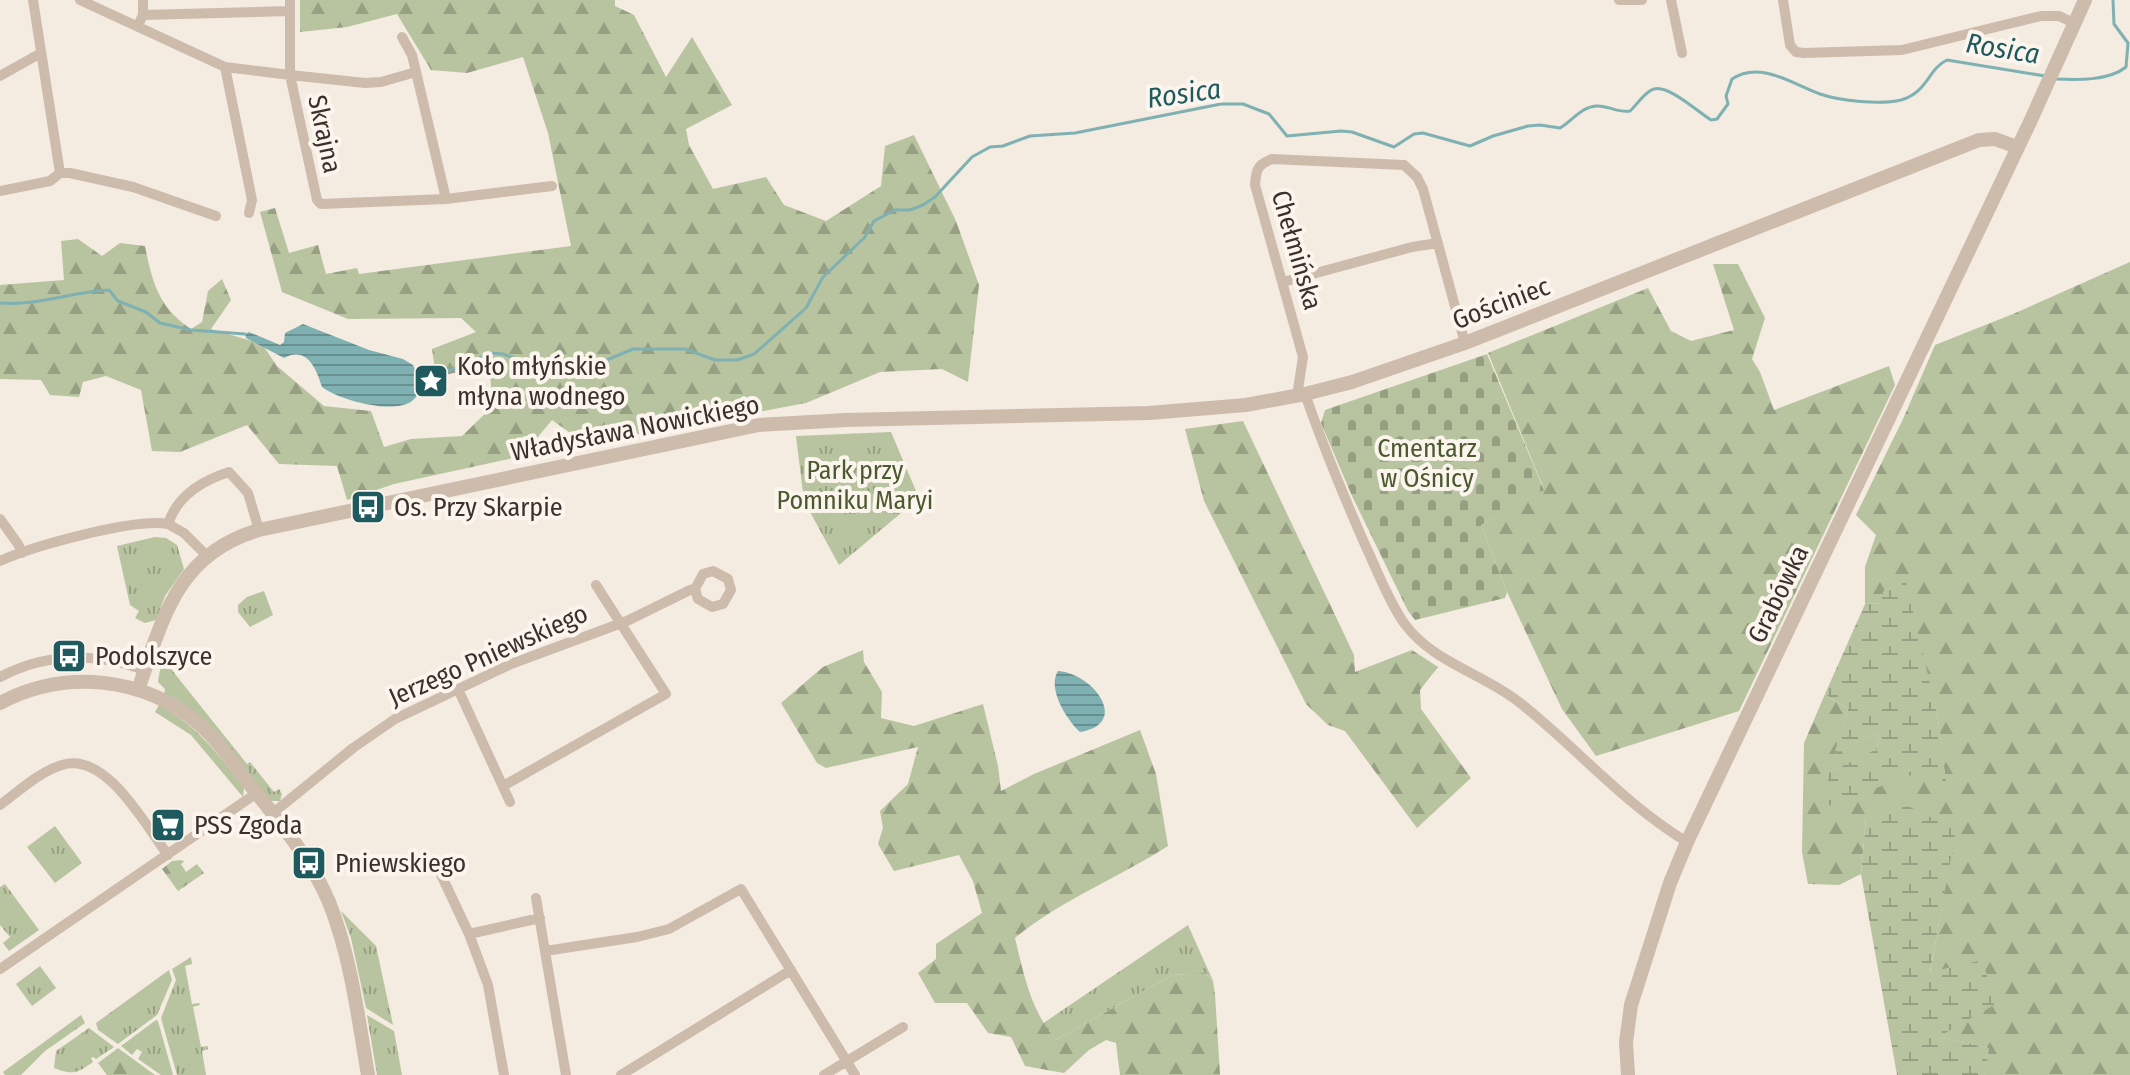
<svg xmlns="http://www.w3.org/2000/svg" width="2130" height="1075" font-family="'Fira Sans Condensed',sans-serif">
	<style>
		.grass { fill: url(#grass-tufts) }
		.forest { fill: url(#forest-firs) }
		.wetland { fill: url(#wetland-marsh) }
		.cemetery { fill: url(#cemetery-stones) }
		.water { fill: url(#water-rules) }
		.lines { fill: none; stroke-linecap: round; stroke-linejoin: round }
		.stream { stroke: #7fb0b2; stroke-width: 3 }
		.minor { stroke: #cdbbac; stroke-width: 10 }
		.tertiary { stroke: #cdbbac; stroke-width: 14 }
		.labels { text-anchor: middle; stroke-width: 8; stroke-linejoin: round; paint-order: stroke }
		.street-label { font-size: 26px; fill: #3b302b; stroke: #fbf5ee }
		.poi-label { font-size: 26px; fill: #3b302b; stroke: #fbf5ee; text-anchor: start }
		.park-label { font-size: 26px; fill: #4a5a2e; stroke: #fbf5ee }
		.water-label { font-size: 28px; font-style: italic; fill: #1f5a5e; stroke: #fbf5ee }
	</style>
	<defs>
		<pattern id="grass-tufts" width="24" height="20" patternUnits="userSpaceOnUse" patternTransform="scale(2)"><rect width="24" height="20" fill="#b8c4a0"/><path d="M3 7l-1-3M5 7V3M7 7l1-3M15 17l-1-3M17 17v-4M19 17l1-3" fill="none" stroke="#97a083"/></pattern>
		<pattern id="forest-firs" width="22" height="20" patternUnits="userSpaceOnUse" patternTransform="scale(2)"><rect width="22" height="20" fill="#b8c4a0"/><path d="M5 1l3.5 6h-7zM16 11l3.5 6h-7z" fill="#97a083"/></pattern>
		<pattern id="wetland-marsh" width="20" height="14" patternUnits="userSpaceOnUse" patternTransform="scale(2)"><rect width="20" height="14" fill="#b8c4a0"/><path d="M1 5h8M5 5V1M11 12h8M15 12V8" fill="none" stroke="#97a083"/></pattern>
		<pattern id="cemetery-stones" width="16" height="16" patternUnits="userSpaceOnUse" patternTransform="scale(2)"><rect width="16" height="16" fill="#b8c4a0"/><path d="M2 7V4a2 2 0 0 1 4 0v3zM10 15v-3a2 2 0 0 1 4 0v3z" fill="#97a083"/></pattern>
		<pattern id="water-rules" width="6" height="5" patternUnits="userSpaceOnUse" patternTransform="scale(2)"><rect width="6" height="5" fill="#7fb0b2"/><path d="M0 2.5h6" fill="none" stroke="#699091"/></pattern>
	</defs>
	<rect width="100%" height="100%" fill="#f4ebe1"/>
	<path class="grass" d="M891 432 919 498 839 565 804 501 796 436Z
		M155 537 166 538 177 545 184 569 165 596 156 620 145 623 135 618 139 611 130 605 117 546Z
		M264 591 273 615 250 627 238 612V605L247 597Z
		M165 647 188 659 183 663 178 658 171 665V669L247 764 250 762 274 792 279 789 282 794 280 801H271L164 694 165 689 158 682C159 670 164 659 165 647Z
		M159 705C196 725 219 754 244 788L243 797 191 735 155 712Z
		M55 826 82 863 55 883 27 847Z
		M5 884 39 930 9 951 3 943 10 937 0 925V887Z
		M341 911 376 946 393 1025 366 1008 351 938Z
		M1188 925 1213 981 1205 973 1172 975 1056 1040 1042 1024Z
		M191 957 192 964 185 966 192 1004 199 1003 200 1005 193 1007 201 1047 208 1046V1049L202 1051 206 1075H177L161 1018 176 980 172 969Z
		M40 966 56 988 32 1006 16 984Z
		M169 970 172 980 157 1015 118 1044 98 1030 96 1023Z
		M81 1015 85 1023 45 1051 21 1075H5L3 1072Z
		M367 1015 394 1031 402 1075H377Z
		M156 1020 158 1021 173 1075H161L138 1059 142 1052 137 1049 132 1055 121 1046Z
		M89 1028 114 1047 96 1059 93 1057 91 1058 93 1062C76 1074 73 1075 54 1068L56 1051Z"/>
	<path class="forest" d="M300 0H615V6L634 15 666 77 692 37 732 105 686 129 689 145 713 189 766 177 784 205 826 221 881 186 885 146 914 135 956 221 979 285 968 382 942 369 880 372 806 403 586 444 552 420 522 456 394 484 347 500 337 466 279 464 247 425 180 452 152 451 141 390 106 376 83 382 79 397 50 395 41 380 0 379V285L64 280 61 241 78 239 102 256 120 243 145 246C152 282 159 308 191 329L202 322 208 291 222 279 231 300 211 329 262 344 277 366 324 406 371 411 384 447 411 439 462 436 493 406 489 365 436 377 432 349 476 332 461 318 348 319 282 292 260 212 275 208 289 253 318 245 326 274 357 268 359 274 571 246 548 133 523 57 467 73 431 70 397 14 347 27 300 32Z
		M2130 262V1075H1985L1988 1048 1937 1037 1930 973 1955 831 1866 817 1861 874 1839 885 1808 884 1802 852 1804 743 1825 694 1848 709 1835 753 1879 732 1877 750 1828 773 1931 767 1946 786 1937 713 1924 665 1880 603 1865 604V567L1876 535 1856 515 1903 419 1935 345 2013 314Z
		M1713 264H1738L1765 318 1752 359 1760 372 1774 410 1889 366 1895 385 1739 711 1596 756 1562 709 1507 592 1481 525 1544 489 1488 353 1648 288 1671 331 1691 341 1734 330Z
		M1243 421 1354 655 1355 672 1412 650 1438 667 1420 690 1421 709 1471 778 1417 828 1345 731 1328 725 1306 704 1204 501 1185 429Z
		M863 650 864 662 882 692 881 718 914 726 983 704 998 766 1001 791 1034 774 1140 730 1156 774 1168 846C1118 878 1061 900 1015 938 1024 975 1031 1011 1056 1040L1172 975 1205 973 1213 981 1215 994 1220 1075H1120L1116 1043 1106 1040 1089 1050 1064 1073 1025 1066 1011 1037 988 1033 967 1003H935L918 973 936 959V944L982 913 973 881 959 855 894 871 878 844 883 828 880 811 908 784 918 747 826 768 817 763 781 703 823 667Z
		M182 860 184 862 181 864 186 872 197 864 204 873 178 891 162 869 172 861Z
		M118 1048 155 1075H107L98 1063Z"/>
	<path class="wetland" d="M1888 576 1905 578 1937 713 1947 787 1930 768 1828 806V773L1877 749 1879 732 1834 754 1848 709 1825 694 1865 604 1880 603Z
		M1892 798 1956 830 1930 972 1983 960 1994 1005 1938 1037 1989 1048 1985 1075H1897L1861 874 1866 817Z"/>
	<path class="cemetery" d="M1487 354 1544 490 1481 525 1507 592 1505 598 1415 620 1408 611 1352 496 1321 423 1325 410Z"/>
	<path class="water" d="M303 324 369 350 403 359 413 365 422 385C420 391 417 397 412 401 393 415 339 400 322 387 316 368 307 346 284 358L246 338 245 334 249 332 280 345 284 342 285 333Z
		M1058 671C1095 674 1130 724 1080 732 1066 719 1047 688 1058 671Z"/>
	<g class="lines">
		<path class="stream" d="M2056 79C2077 80 2109 81 2126 67L2128 43 2114 24 2113 0
			M0 303C38 306 71 292 109 290L118 301 146 312 160 323 191 330 245 334
			M421 379 466 365 489 353 503 354 530 364 547 375 583 370 633 349H685L715 360H737L754 354 806 308 823 277 864 238 874 221 895 210H910L923 205 935 197 972 157 990 147 1003 146 1030 136 1075 133 1221 104H1243L1269 114 1287 136 1341 131 1352 132 1394 147 1414 134 1423 133 1470 146 1493 136 1528 126 1540 125 1560 128C1572 121 1581 107 1596 106 1608 105 1617 113 1630 111 1637 105 1645 91 1654 89 1669 85 1698 112 1711 120L1717 119 1728 104 1726 96 1732 79C1760 60 1792 84 1820 94 1840 101 1881 105 1901 100 1928 92 1928 69 1947 60L2045 76"/>
		<path class="minor" d="M33 0 60 173H70L133 187 216 216
			M80 0 225 67 290 75 317 200 321 204 446 199 552 186
			M290 0V75L365 83 381 82 416 72
			M1619 0H1642
			M1671 0 1682 53
			M1783 0 1790 45 1796 52 1804 53 1902 50 2041 16H2059L2074 23
			M143 15 290 11
			M140 21 143 15V0
			M402 37 412 55 446 199
			M225 67 252 200 249 213
			M0 76 41 53
			M0 191 50 181 60 173
			M1283 282 1412 247 1438 243
			M1305 394C1323 446 1344 497 1366 547 1378 572 1388 600 1404 623 1432 662 1482 673 1519 702 1576 747 1624 804 1687 842
			M1297 396 1303 357 1255 185C1256 170 1257 165 1272 159L1404 165 1417 177 1423 189 1465 343
			M0 519 18 544 22 553
			M207 556 184 533 168 524C177 496 201 481 229 472L248 493 259 530
			M0 561C33 546 134 518 168 524
			M0 677C47 652 95 652 145 670
			M458 689 510 802
			M503 786 666 694 596 585
			M0 805C19 791 39 772 62 765 106 751 145 825 168 855
			M273 813 353 748 395 719 511 664 627 621 690 590 695 589 698 599 712 607 723 604 731 590 728 579 713 571 703 574 695 589
			M437 866 469 934 488 985 504 1075
			M536 898 566 1075
			M469 934 540 918
			M545 951 637 937 669 929 741 889 855 1075
			M0 969 257 793
			M621 1075 791 970
			M824 1075 903 1027"/>
		<path class="tertiary" d="M138 690C163 618 177 554 259 530L759 425 846 420 1149 413 1246 405 1305 394 1352 382 1465 343 1979 140 1995 139 2017 147
			M0 703C65 669 144 676 200 725 223 745 239 772 258 795 285 829 312 862 329 902 351 957 358 1017 368 1075
			M1628 1075 1626 1042 1631 1005 1670 883 1687 842 2030 122 2085 0"/>
	</g>
	<defs>
		<g id="sight-square" transform="scale(1.8)"><rect x="-9" y="-9" width="18" height="18" rx="4" fill="#1f5a5e" stroke="#fbf5ee"/><path d="M0-6L1.8-2.2L6-1.7L2.9 1.2L3.7 5.4L0 3.3L-3.7 5.4L-2.9 1.2L-6-1.7L-1.8-2.2Z" fill="#fff"/></g>
		<g id="bus-square" transform="scale(1.8)"><rect x="-9" y="-9" width="18" height="18" rx="4" fill="#1f5a5e" stroke="#fbf5ee"/><path d="M-5-6H5V4H4V6H2V4H-2V6H-4V4H-5ZM-3.5-4V0h7V-4ZM-3.5 1.2v1.5H-2V1.2ZM2 1.2v1.5H3.5V1.2Z" fill="#fff"/></g>
		<g id="supermarket-square" transform="scale(1.8)"><rect x="-9" y="-9" width="18" height="18" rx="4" fill="#1f5a5e" stroke="#fbf5ee"/><path d="M-6-5.5h2.5l.6 2H6L4.5 2H-2.5L-4.4-4H-6ZM-1.5 3.2a1.3 1.3 0 1 0 .1 0ZM3 3.2a1.3 1.3 0 1 0 .1 0Z" fill="#fff"/></g>
	</defs>
	<g fill-rule="evenodd">
		<use href="#sight-square" x="431" y="381"/>
		<use href="#bus-square" x="368" y="507"/>
		<use href="#bus-square" x="69" y="656"/>
		<use href="#supermarket-square" x="168" y="825"/>
		<use href="#bus-square" x="309" y="863"/>
	</g>
	<g class="labels">
		<g class="street-label">
			<text transform="translate(325 134) rotate(78)" y="9">Skrajna</text>
			<text transform="translate(1297 250) rotate(74)" y="9">Chełmińska</text>
			<text transform="translate(1501 303) rotate(-21)" y="9">Gościniec</text>
			<text transform="translate(635 428) rotate(-11)" y="9">Władysława Nowickiego</text>
			<text transform="translate(1778 594) rotate(-64)" y="9">Grabówka</text>
			<text transform="translate(488 655) rotate(-24)" y="9">Jerzego Pniewskiego</text>
		</g>
		<g class="poi-label">
			<text x="457" y="375">Koło młyńskie<tspan x="457" dy="30">młyna wodnego</tspan></text>
			<text x="394" y="516">Os. Przy Skarpie</text>
			<text x="95" y="665">Podolszyce</text>
			<text x="194" y="834">PSS Zgoda</text>
			<text x="335" y="872">Pniewskiego</text>
		</g>
		<g class="park-label">
			<text x="1427" y="457">Cmentarz<tspan x="1427" dy="30">w Ośnicy</tspan></text>
			<text x="855" y="479">Park przy<tspan x="855" dy="30">Pomniku Maryi</tspan></text>
		</g>
		<g class="water-label">
			<text transform="translate(2003 48) rotate(9)" y="10">Rosica</text>
			<text transform="translate(1184 93) rotate(-8)" y="10">Rosica</text>
		</g>
	</g>
</svg>
